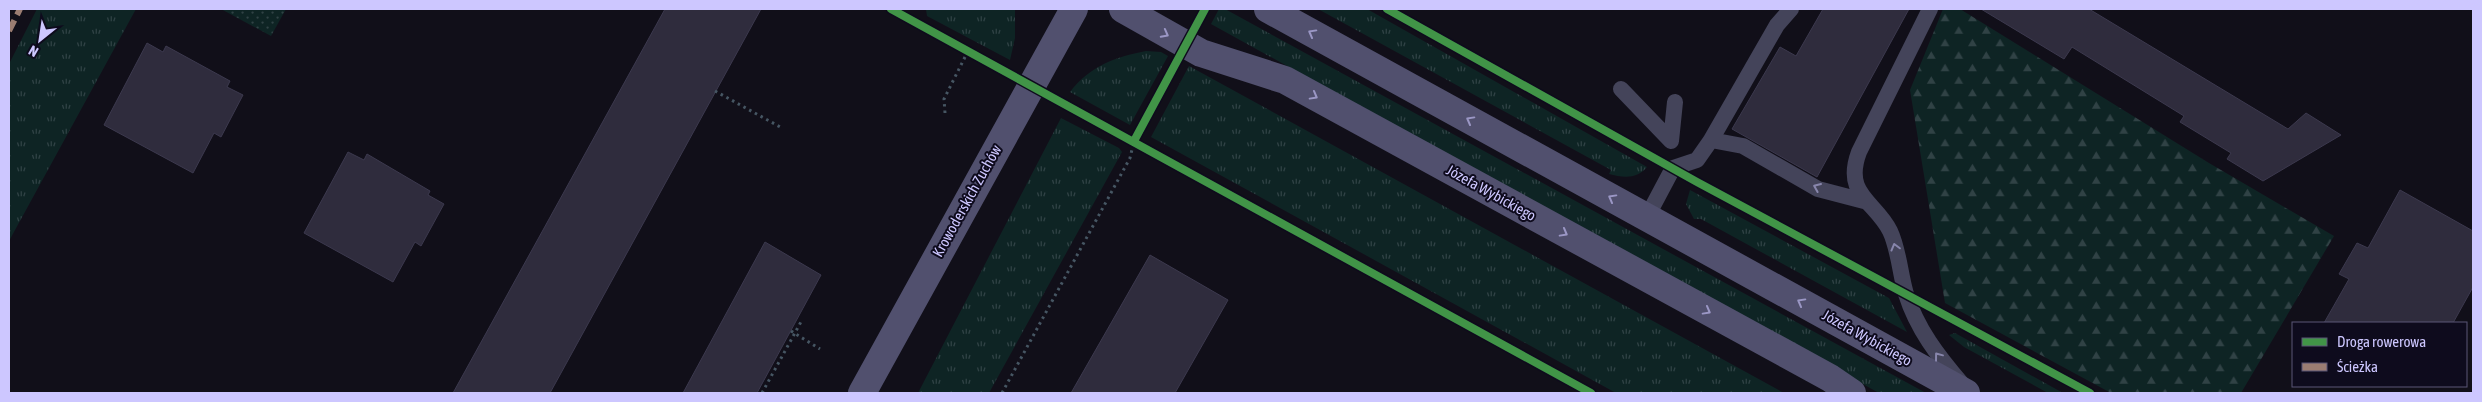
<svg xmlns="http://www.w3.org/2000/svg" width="2482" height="402" font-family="'Asap Condensed',sans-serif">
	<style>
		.grass { fill: url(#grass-tufts) }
		.forest { fill: url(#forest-firs) }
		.park { fill: url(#park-dots) }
		.building { fill: #2f2c3d; stroke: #3c394e }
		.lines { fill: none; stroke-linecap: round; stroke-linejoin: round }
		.path { stroke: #465663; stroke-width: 3; stroke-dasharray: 2.5 4; stroke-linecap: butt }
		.lane { stroke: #44445a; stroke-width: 16 }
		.secondary { stroke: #51506e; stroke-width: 28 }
		.quiet { stroke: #9b7d72; stroke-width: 6; stroke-dasharray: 12 6; stroke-linecap: butt }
		.cycleway-casing { stroke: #0e0b1d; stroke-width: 11 }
		.cycleway { stroke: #419447; stroke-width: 8 }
		.oneway { stroke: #9b97c5 }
		.oneway2 { stroke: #8886ac }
		.labels { text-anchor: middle; stroke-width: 4; stroke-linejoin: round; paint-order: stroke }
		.street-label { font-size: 15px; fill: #cdc7ff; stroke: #0e0b1d }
	</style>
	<defs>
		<pattern id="grass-tufts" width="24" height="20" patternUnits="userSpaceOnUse" patternTransform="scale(1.25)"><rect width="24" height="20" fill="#0e2424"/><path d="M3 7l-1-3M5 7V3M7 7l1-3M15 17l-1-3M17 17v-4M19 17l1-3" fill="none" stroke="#304245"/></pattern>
		<pattern id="forest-firs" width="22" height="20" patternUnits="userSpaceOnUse" patternTransform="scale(1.25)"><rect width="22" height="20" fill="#0e2424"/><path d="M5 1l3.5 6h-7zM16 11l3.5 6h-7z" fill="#304245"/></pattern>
		<pattern id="park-dots" width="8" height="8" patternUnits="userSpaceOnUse" patternTransform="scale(1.25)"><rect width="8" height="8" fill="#0e2424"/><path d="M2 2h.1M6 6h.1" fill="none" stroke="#304245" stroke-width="1.8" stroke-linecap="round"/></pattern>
	</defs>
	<rect width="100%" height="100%" fill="#110f19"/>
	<path class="grass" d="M37 9H136L9 241V64Z
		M926 9H1015V38L1010 60 927 16Z
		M1219 9H1225L1926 393H1879L1211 24Z
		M1318 9H1367L1647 167C1637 179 1624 178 1609 174L1611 170Z
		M1146 51 1161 52 1168 56 1130 125 1070 92C1090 66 1115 57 1146 51Z
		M1189 66 1784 393H1616L1151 137Z
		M1061 118 1119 148 1122 152 989 393H918Z
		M1690 190 1889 298 1907 332 1701 219H1694L1686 204Z
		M1955 333 2063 393H2048L1964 347 1949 335Z"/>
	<path class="forest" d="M1943 9H1960L2209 163 2334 236 2241 393H2111L1945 303 1910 90Z"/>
	<path class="park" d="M221 9H286L271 36Z"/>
	<path class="building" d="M665 9H761L550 393H453Z
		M1823 9H1909L1817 177 1732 129 1780 47 1796 56Z
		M1981 9H2089L2288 129 2306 113 2341 135 2263 181 2227 159 2231 153 2180 122 2184 116 2072 47 2064 59Z
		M147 43 163 52 166 46 230 81 227 87 243 95 221 137 214 133 193 173 104 125Z
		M348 152 364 160 367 154 430 191 428 195 444 204 421 246 415 242 393 282 304 233Z
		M2400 190 2473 231V287L2453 323H2324L2349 279 2339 274 2357 243 2368 248Z
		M765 242 821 275 757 393H683Z
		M1150 255 1228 300 1175 393H1071Z"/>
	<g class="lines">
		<path class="path" d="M715 91 782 128
			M945 113 944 99 968 51
			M791 331 820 349
			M762 393 802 320
			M1002 393 1130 158 1134 141"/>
		<path class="lane" d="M1930 9 1859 152C1843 195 1875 201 1890 231 1899 250 1900 274 1906 294 1917 329 1938 356 1962 384
			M1621 89 1671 141
			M1711 140 1743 146 1818 189 1864 201
			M1671 141 1675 102
			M1647 217 1673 168 1697 160 1711 140 1777 25 1791 9"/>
		<path class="secondary" d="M1123 9 1201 53 1285 80 1830 378 1852 393
			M1268 9 1966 393
			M862 393 1074 9"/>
		<path class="quiet" d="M9 31 20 9"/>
		<g class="cycleway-casing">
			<path id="cycleway" d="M891 9 1591 393
				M1387 9 1697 182 2090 393
				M1134 141 1205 9"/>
		</g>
		<use href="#cycleway" class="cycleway"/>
	</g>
	<defs><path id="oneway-chevron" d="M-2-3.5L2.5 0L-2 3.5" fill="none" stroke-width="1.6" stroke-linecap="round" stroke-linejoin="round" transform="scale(1.25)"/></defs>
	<g class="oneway">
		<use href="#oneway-chevron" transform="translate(1312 33) rotate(-151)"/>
		<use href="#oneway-chevron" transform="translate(1165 34) rotate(28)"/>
		<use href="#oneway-chevron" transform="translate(1314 96) rotate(29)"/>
		<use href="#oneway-chevron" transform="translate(1470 120) rotate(-151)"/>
		<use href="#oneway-chevron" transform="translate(1612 198) rotate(-151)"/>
		<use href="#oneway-chevron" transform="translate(1564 233) rotate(29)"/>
		<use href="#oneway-chevron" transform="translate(1801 302) rotate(-151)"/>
		<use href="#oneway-chevron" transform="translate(1707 311) rotate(29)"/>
	</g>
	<g class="oneway2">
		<use href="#oneway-chevron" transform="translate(1817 187) rotate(-157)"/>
		<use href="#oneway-chevron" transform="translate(1895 247) rotate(-105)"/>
		<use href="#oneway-chevron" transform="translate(1938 356) rotate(-127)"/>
	</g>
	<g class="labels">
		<g class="street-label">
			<text transform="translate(1491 193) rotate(29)" y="5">Józefa Wybickiego</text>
			<text transform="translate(967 201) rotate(-61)" y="5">Krowoderskich Zuchów</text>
			<text transform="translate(1867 338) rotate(29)" y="5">Józefa Wybickiego</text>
		</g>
	</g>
	<rect width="2482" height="402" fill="none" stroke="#cdc7ff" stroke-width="20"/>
	<rect x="2292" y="322" width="175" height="65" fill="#0e0b1d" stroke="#5a5677"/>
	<rect x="2302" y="338" width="25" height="8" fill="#419447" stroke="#5a5677"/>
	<text x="2337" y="347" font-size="15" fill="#cdc7ff">Droga rowerowa</text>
	<rect x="2302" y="363" width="25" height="8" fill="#9b7d72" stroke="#5a5677"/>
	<text x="2337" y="372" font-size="15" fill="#cdc7ff">Ścieżka</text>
	<g transform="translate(40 40) rotate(210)" stroke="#0e0b1d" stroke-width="4" paint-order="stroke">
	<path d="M0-4L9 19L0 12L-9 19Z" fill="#cdc7ff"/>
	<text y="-8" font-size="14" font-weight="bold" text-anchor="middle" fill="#cdc7ff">N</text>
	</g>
</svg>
